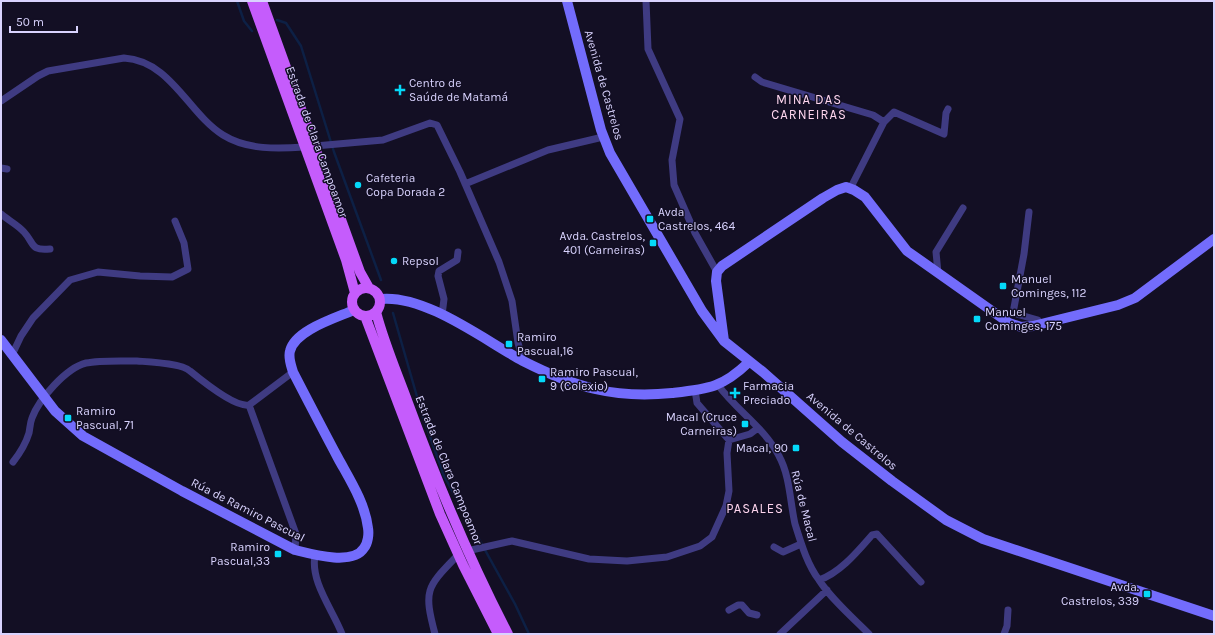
<svg xmlns="http://www.w3.org/2000/svg" width="1215" height="635" font-family="Karla,sans-serif">
	<style>
		.lines { fill: none; stroke-linecap: round; stroke-linejoin: round }
		.stream { stroke: #0d2045; stroke-width: 2.5 }
		.street { stroke: #3f3b82; stroke-width: 7 }
		.secondary { stroke: #736cfc; stroke-width: 10 }
		.primary { stroke: #c55cfc; stroke-width: 10 }
		.poi-dot { fill: #04d9f9; stroke: #130f24; stroke-width: 1.5 }
		.labels { text-anchor: middle; stroke-width: 3; stroke-linejoin: round; paint-order: stroke }
		.poi-label { font-size: 12px; fill: #d9d3fe; stroke: #130f24; text-anchor: start }
		.street-label { font-size: 12px; fill: #d9d3fe; stroke: #130f24 }
		.neighbourhood-label { font-size: 13px; letter-spacing: 1px; fill: #fed5ee; stroke: #130f24 }
	</style>
	<rect width="100%" height="100%" fill="#130f24"/>
	<g class="lines">
		<path class="stream" d="M237 1 244 21 252 31
			M277 20 286 23 301 46 334 152 381 280
			M393 313 422 414 444 476 515 604 529 634"/>
		<path class="street" d="M646 1 648 49 680 119 672 160 674 185 695 233 717 272
			M755 77 762 82 873 115 884 122
			M1 101 38 76 48 71 124 58C171 61 188 113 223 135 247 150 278 149 304 147
			M315 146 383 140 430 123 437 125 460 172 499 262 512 301 518 343 523 360
			M1 168 7 169
			M465 184 548 150 603 137
			M850 189 884 122 894 112 944 134 946 113 948 109
			M1029 212 1024 254 1013 313 1038 320 1040 325
			M1 214C8 220 18 225 24 232 35 244 30 251 50 249
			M938 273 936 252 963 208
			M442 315 444 299 438 276 439 271 457 260 458 252
			M12 355 21 336 33 318 70 280 98 272 140 276 172 277 188 269 184 243 175 221
			M293 372 249 405 296 534 295 550
			M718 385C736 410 765 428 779 456 790 476 790 502 795 524 801 543 807 564 819 580 832 600 852 617 869 634
			M729 440 750 434 758 428
			M13 462C20 453 26 443 29 433 30 428 30 423 32 418 39 399 66 368 86 363 100 360 123 361 137 361 150 362 181 363 190 371 201 380 235 408 249 405
			M774 547 783 552 801 544
			M467 551 512 541 589 559 627 561 667 557 700 546 712 537 726 506 729 491 727 453 729 440 697 403 695 390
			M315 555C310 582 333 610 342 634
			M819 580C840 573 858 551 872 535L877 534 921 582
			M729 610 738 605H742L749 613 757 615
			M435 634C423 589 427 587 458 555
			M780 634 827 590
			M1004 634 1007 626 1008 610"/>
		<path class="secondary" d="M567 1 601 130 610 153 702 311 724 341 763 372 842 442 892 481 946 520 983 539 1214 616
			M380 299C425 294 484 340 523 361 574 387 614 399 672 393 708 389 722 388 749 362
			M1 340 55 411 83 436 182 491 295 550C311 554 353 566 364 548 368 543 369 534 368 528 365 503 350 480 338 458 323 430 308 401 293 372 291 365 288 358 290 351 295 330 336 318 354 310
			M724 341 716 281 717 272 722 266 823 198 837 190 846 187 854 190 865 197 907 251 1009 323 1021 327 1033 326 1118 305 1135 298 1214 239"/>
		<path class="primary" d="M252 1 346 260 355 293
			M262 1 360 272 369 288
			M352 302a14 14 0 1 1 28 0a14 14 0 1 1-28 0Z
			M376 312C384 343 397 373 408 403 437 482 469 559 508 634
			M365 316 440 514 463 565 498 634"/>
	</g>
	<g class="poi-dot">
		<path d="M398 84h4v4h4v4h-4v4h-4v-4h-4v-4h4z"/>
		<circle cx="358" cy="185" r="4"/>
		<rect x="646" y="215" width="8" height="8" rx="2"/>
		<rect x="649" y="239" width="8" height="8" rx="2"/>
		<circle cx="394" cy="261" r="4"/>
		<rect x="999" y="282" width="8" height="8" rx="2"/>
		<rect x="973" y="315" width="8" height="8" rx="2"/>
		<rect x="505" y="340" width="8" height="8" rx="2"/>
		<rect x="538" y="375" width="8" height="8" rx="2"/>
		<path d="M733 387h4v4h4v4h-4v4h-4v-4h-4v-4h4z"/>
		<rect x="64" y="414" width="8" height="8" rx="2"/>
		<rect x="741" y="420" width="8" height="8" rx="2"/>
		<rect x="792" y="444" width="8" height="8" rx="2"/>
		<rect x="274" y="550" width="8" height="8" rx="2"/>
		<rect x="1143" y="590" width="8" height="8" rx="2"/>
	</g>
	<g class="labels">
		<g class="poi-label">
			<text x="409" y="87">Centro de<tspan x="409" dy="14">Saúde de Matamá</tspan></text>
			<text x="366" y="182">Cafeteria<tspan x="366" dy="14">Copa Dorada 2</tspan></text>
			<text x="658" y="216">Avda<tspan x="658" dy="14">Castrelos, 464</tspan></text>
			<text x="645" y="240" text-anchor="end">Avda. Castrelos,<tspan x="645" dy="14">401 (Carneiras)</tspan></text>
			<text x="402" y="265">Repsol</text>
			<text x="1011" y="283">Manuel<tspan x="1011" dy="14">Cominges, 112</tspan></text>
			<text x="985" y="316">Manuel<tspan x="985" dy="14">Cominges, 175</tspan></text>
			<text x="517" y="341">Ramiro<tspan x="517" dy="14">Pascual,16</tspan></text>
			<text x="550" y="376">Ramiro Pascual,<tspan x="550" dy="14">9 (Colexio)</tspan></text>
			<text x="743" y="390">Farmacia<tspan x="743" dy="14">Preciado</tspan></text>
			<text x="76" y="415">Ramiro<tspan x="76" dy="14">Pascual, 71</tspan></text>
			<text x="737" y="421" text-anchor="end">Macal (Cruce<tspan x="737" dy="14">Carneiras)</tspan></text>
			<text x="788" y="452" text-anchor="end">Macal, 90</text>
			<text x="270" y="551" text-anchor="end">Ramiro<tspan x="270" dy="14">Pascual,33</tspan></text>
			<text x="1139" y="591" text-anchor="end">Avda.<tspan x="1139" dy="14">Castrelos, 339</tspan></text>
		</g>
		<g class="street-label">
			<text transform="translate(604 85) rotate(74)" y="4">Avenida de Castrelos</text>
			<text transform="translate(317 142) rotate(70)" y="4">Estrada de Clara Campoamor</text>
			<text transform="translate(852 431) rotate(40)" y="4">Avenida de Castrelos</text>
			<text transform="translate(449 470) rotate(68)" y="4">Estrada de Clara Campoamor</text>
			<text transform="translate(804 506) rotate(76)" y="4">Rúa de Macal</text>
			<text transform="translate(248 510) rotate(27)" y="4">Rúa de Ramiro Pascual</text>
		</g>
		<g class="neighbourhood-label">
			<text x="809" y="104">MINA DAS<tspan x="809" dy="15">CARNEIRAS</tspan></text>
			<text x="755" y="513">PASALES</text>
		</g>
	</g>
	<rect width="1215" height="635" fill="none" stroke="#d9d3fe" stroke-width="4"/>
	<path d="M10 26v6h67v-6" fill="none" stroke="#d9d3fe" stroke-width="2"/>
	<text x="16" y="26" font-size="12" fill="#d9d3fe" stroke="#130f24" stroke-width="3" paint-order="stroke">50 m</text>
</svg>
